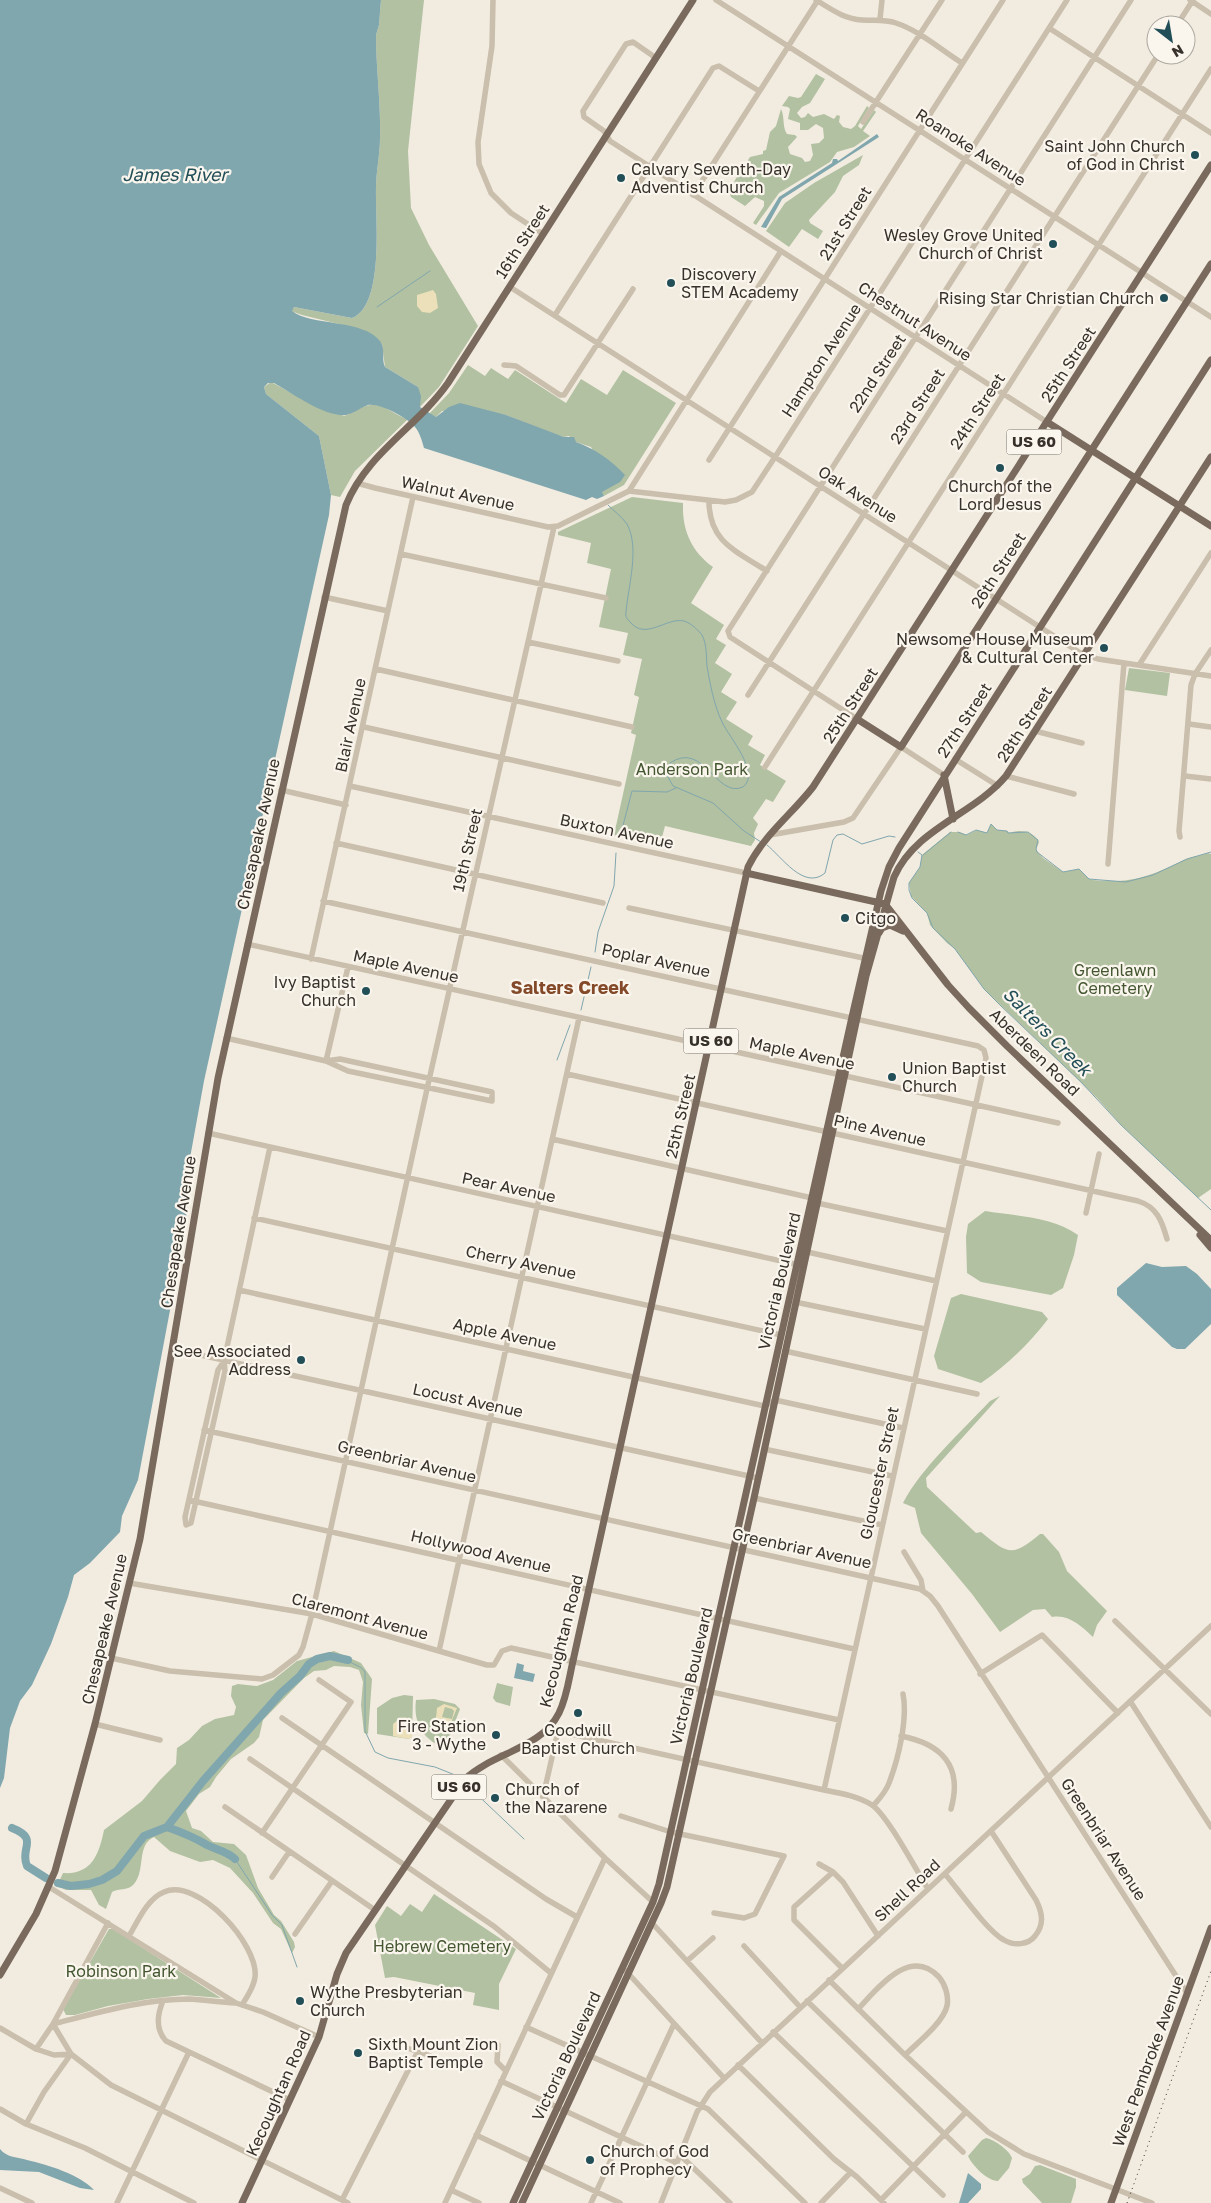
<svg xmlns="http://www.w3.org/2000/svg" width="1211" height="2203" font-family="'Golos Text',sans-serif">
	<style>
		.green { fill: #b2c1a1 }
		.sand { fill: #ebe0b9; fill-rule: evenodd }
		.water { fill: #80a6ae }
		.lines { fill: none; stroke-linecap: round; stroke-linejoin: round }
		.stream { stroke: #80a6ae; stroke-width: 1 }
		.river { stroke: #80a6ae; stroke-width: 8 }
		.minor { stroke: #cabeac; stroke-width: 5.5 }
		.major { stroke: #796a5d; stroke-width: 7 }
		.rail { stroke: #38312b; stroke-width: 1; stroke-dasharray: 1 4; stroke-linecap: butt }
		.poi-dot { fill: #224e58; stroke: #faf5ed; stroke-width: 2 }
		.labels { text-anchor: middle; stroke-width: 4.5; stroke-linejoin: round; paint-order: stroke }
		.shield { fill: #faf5ed; stroke: #726c65; stroke-width: 1 }
		.shield-label { font-size: 15px; font-weight: bold; fill: #38312b }
		.poi-label { font-size: 16px; fill: #38312b; stroke: #faf5ed; text-anchor: start }
		.street-label { font-size: 16px; fill: #38312b; stroke: #faf5ed }
		.park-label { font-size: 16px; fill: #435630; stroke: #faf5ed }
		.water-label { font-size: 18px; font-style: italic; fill: #224e58; stroke: #faf5ed }
		.neighbourhood-label { font-size: 18px; font-weight: bold; fill: #834928; stroke: #faf5ed }
	</style>
	<rect width="100%" height="100%" fill="#f2ece0"/>
	<path class="green" d="M381 0H424L408 151 411 208 429 245 478 326 439 387 420 407 418 387 385 367 382 344 363 330 302 315 291 311 294 307 352 318C385 305 375 217 376 188 376 171 380 155 380 138 381 104 376 69 376 35L379 25Z
		M816 74 825 79 810 103 802 107 797 113 801 118 805 117 808 113 813 117 824 114 834 119 837 115 840 116 839 122 843 127 851 129 855 126 867 106 869 108 858 126 861 129 874 110 876 112 863 131 870 136 854 147 837 152 830 162 779 193 756 225 753 223 764 206V201L755 197 745 206 731 197 730 194 735 180 750 157 763 154V151L766 150 770 132 776 126 781 109C785 117 782 127 787 134L795 135 797 137 788 147 790 154 802 158 805 162 810 161 813 155 811 144 819 143 824 138 823 128 816 124 808 130H800V123L788 119 790 109 788 107 782 106 789 96 798 98 801 97Z
		M863 155 859 165 843 176 835 192 809 220 810 223 823 231 818 239 802 229 789 247 766 231 785 203 814 183Z
		M468 365 485 376 491 368 508 379 515 370 566 403 581 379 607 395 623 370 676 403 624 485 604 496 601 492 610 487 591 447 576 442 569 436 564 437 540 429 506 415 442 411 436 417 429 414 449 393Z
		M271 382 314 405 344 416C354 413 360 406 370 405 384 403 395 416 408 419L355 471 340 497 331 495 319 436 266 394 264 387Z
		M632 497 683 503C682 530 691 551 713 567L691 603 724 625 716 639 726 645 715 663 732 674 721 692 737 702 726 719 753 736 748 745 765 755 760 765 786 781 773 802 766 799 753 818 758 824 754 833 755 840 751 846 665 826 660 845 614 835 636 735 631 733 639 697 634 695 642 659 623 655 628 633 599 627 611 569 587 563 591 543 558 535V532Z
		M1129 668 1170 673 1167 696 1125 690Z
		M991 824 997 830 1007 831 1009 833C1020 829 1032 830 1039 842L1036 850 1043 858 1063 872 1079 869 1089 879 1093 880C1133 884 1151 876 1186 859 1193 856 1201 856 1208 853L1211 854V1189L1198 1198 1121 1125 1097 1098 984 989 955 949 947 943 930 925 927 913 911 896 909 883 920 867 922 855 950 832H959L967 835 977 830 987 833Z
		M985 1211C1015 1216 1052 1216 1078 1235L1074 1255 1063 1288 1051 1295 981 1282 967 1273 966 1237 968 1224Z
		M961 1294 1042 1312 1048 1319C1030 1343 1006 1366 981 1383L938 1369 934 1356 951 1298Z
		M1000 1396 926 1478 927 1487 976 1533 981 1532C1009 1555 1012 1557 1040 1534H1043L1059 1552 1067 1571 1107 1611 1097 1625 1093 1637C1081 1626 1069 1614 1052 1617L1045 1609 1033 1610 1000 1632 972 1594 921 1533 915 1508 903 1503C921 1468 962 1431 990 1401Z
		M334 1651 361 1663 372 1679 368 1734 364 1733 361 1705 363 1682 359 1670 350 1667 334 1666 326 1670 314 1671 304 1678 263 1720 259 1737 254 1743 231 1759 216 1777 210 1787 199 1794 186 1811 192 1828 201 1831 213 1842 234 1844 246 1855 258 1888 274 1915 281 1921 294 1942 295 1947 292 1953 281 1929 273 1923 253 1893 230 1868 213 1860 200 1862 170 1851 154 1837C136 1845 146 1870 134 1884 128 1891 119 1888 112 1892L106 1909 99 1905 91 1890H66L57 1886 63 1873C92 1875 99 1854 104 1830L142 1801 160 1780 176 1764 177 1748 189 1740 202 1726 215 1719 234 1715 236 1707 231 1696 232 1686 238 1684 257 1686 273 1680 297 1661Z
		M497 1683 513 1687 510 1706 496 1702 493 1698Z
		M404 1695 413 1696 412 1737 409 1739 377 1734V1708L392 1698Z
		M434 1699 455 1704 460 1709 445 1748C423 1740 413 1723 416 1700Z
		M434 1894 516 1949 499 1984V2010L473 2005 475 1993 394 1977 385 1978 375 1925 387 1906 401 1916 410 1904 422 1912Z
		M109 1929H113L221 1998 183 1995 148 1999 108 2006 75 2015H66L63 2009Z
		M986 2138C995 2140 1009 2150 1012 2158L1009 2168 998 2181C987 2181 972 2165 968 2156L982 2140Z
		M1040 2165 1076 2179V2187L1071 2203H1042L1023 2183 1022 2179 1030 2174 1035 2166Z"/>
	<path class="sand" d="M433 290 436 294 438 308 430 313 422 312 417 306V295Z
		M444 1704 457 1708 450 1725 441 1724 436 1718 437 1708ZM445 1707 452 1709 454 1711 452 1719 442 1717Z
		M399 1719 412 1722V1737L409 1739 393 1736V1724Z"/>
	<path class="water" d="M0 0H381L379 25 376 35C376 69 381 104 380 138 380 155 376 171 376 188 375 216 385 305 352 318L294 307 292 311C311 326 363 319 380 341 386 349 381 359 385 367L418 387 421 396 420 407 436 417 449 407 460 403 506 415 564 437H574L576 442C595 449 611 460 625 475L620 482 602 492 604 496 597 499 592 497 586 500 424 448C422 441 420 433 415 427 408 418 380 403 368 405 359 408 350 417 340 415 317 412 294 394 274 383H268L264 387 266 394 319 436 331 495 329 515 204 1081 186 1180 188 1199 184 1236 138 1480 122 1516 120 1532 90 1563 74 1575 68 1597 51 1644 32 1685 20 1701 10 1728 4 1778 0 1788Z
		M877 134 879 137 782 199 766 228 761 227 779 197 832 163 833 159H837L838 161Z
		M1146 1263 1162 1267 1186 1266 1197 1274 1211 1289V1324L1185 1349H1177L1172 1347 1117 1295V1288Z
		M517 1663 524 1665 523 1671 535 1674 533 1682 514 1678Z
		M0 2149C7 2158 18 2157 27 2160 48 2165 79 2174 94 2190L80 2188 39 2172 0 2170Z
		M968 2173 981 2184V2189L968 2203H959Z"/>
	<g class="lines">
		<path class="stream" d="M377 307 430 271
			M608 505C614 511 622 517 627 524 640 548 628 587 626 612 625 616 627 619 630 622 646 641 666 617 684 621 691 623 698 630 702 635 707 645 706 655 707 666 710 684 714 705 722 722 729 737 761 773 743 787 716 799 704 740 670 763L667 775 673 786 713 803 744 831 761 842
			M958 832 966 835 976 830 987 833 991 824 997 830 1007 831 1008 833 1028 832 1038 840 1036 849 1037 852 1063 872 1079 869 1089 879 1126 882 1153 875 1187 859 1211 852
			M620 837 632 791 667 792 676 788
			M767 845C781 856 804 891 825 873L833 840 837 835 843 834 862 844 889 836 895 837
			M918 852 922 855 920 867 909 883V890L912 898 927 913 933 928 955 949 984 989 1001 1006 1081 1082 1121 1125 1211 1210
			M923 855 951 832
			M595 952 598 932 614 886 616 853
			M581 1010 591 967
			M557 1060 570 1025
			M348 1660C354 1666 361 1665 365 1672V1731L375 1752 388 1758 435 1767 455 1775
			M468 1786 524 1839
			M235 1859 272 1915 282 1925 297 1967"/>
		<path class="river" d="M167 1827C181 1832 194 1837 207 1845 217 1850 227 1851 235 1859
			M12 1828C40 1839 19 1848 27 1866L46 1878
			M58 1883 71 1886 89 1884 102 1880 117 1871 144 1836 167 1827 203 1781 281 1693 300 1676 309 1664 317 1659 330 1656 348 1660"/>
		<path class="minor" d="M493 0 492 46 478 142 479 164 491 193 511 213 543 234
			M716 0 1211 317
			M816 0C831 9 844 19 862 20 874 21 884 19 896 23 920 31 941 50 962 63
			M1190 0 1211 14
			M880 19 882 0
			M1177 25 1193 0
			M1049 28 1211 133
			M656 58 633 42 626 44 583 111 584 117 604 131 610 141 1047 422
			M863 122 942 0
			M693 195 818 0
			M510 287 1082 654 1098 659 1211 676
			M555 315 713 68 719 66 759 91
			M504 365 516 366 560 395H564L633 289
			M709 460 1003 0
			M357 483 375 488 548 527 558 526 629 491 725 502 736 500 752 492 775 457 1067 0
			M629 491 781 251
			M709 501C709 542 736 551 767 571
			M401 554 606 598
			M324 597 388 611
			M528 642 618 661
			M1139 665 1211 553
			M376 669 632 727
			M748 695 1158 55
			M857 719 730 637 728 631 1131 0
			M1189 724 1211 727
			M364 727 619 784
			M1035 731 1082 743
			M955 759 998 786
			M765 767 1211 69
			M1006 776 1074 794
			M1185 776 1211 779
			M350 786 746 873
			M281 790 346 805
			M770 835 844 822 853 818 901 747 944 775
			M1180 837 1179 831 1191 685 1195 674 1211 650
			M336 843 603 903
			M1108 864 1124 663
			M323 901 978 1046 984 1050 986 1058 824 1790
			M629 908 868 959
			M247 944 1058 1123
			M311 959 413 497
			M226 1038 326 1061 348 1071 492 1101V1092L340 1059 326 1061
			M326 1061 348 967
			M567 1074 1138 1201C1157 1207 1162 1221 1167 1239
			M208 1133 799 1265
			M552 1139 812 1198 817 1203 947 1231
			M1086 1213 1099 1154
			M254 1218 781 1335
			M803 1251 936 1281
			M239 1290 760 1405 765 1406 775 1400 903 1428
			M795 1302 925 1329
			M173 1349 758 1478
			M785 1351 977 1394
			M224 1361 218 1370 185 1517 186 1525 191 1523 225 1371 224 1361 270 1147
			M204 1430 920 1589 930 1596 938 1606 1187 1993
			M764 1449 892 1476
			M754 1498 882 1525
			M189 1500 854 1649
			M904 1552 921 1580 923 1591
			M129 1583 312 1614 487 1665H494L502 1651 511 1648 839 1720
			M1115 1621 1211 1714
			M439 1651 579 1018
			M111 1658 170 1671 262 1679 273 1675 299 1655 303 1647 312 1614 427 1089 554 527
			M980 1674 1042 1635 1118 1713
			M1130 1701 1211 1827
			M282 1718 546 1899 577 1917
			M95 1724 160 1740
			M548 1729 824 1790C840 1793 858 1796 872 1805 888 1816 916 1870 928 1889
			M901 1736C942 1744 963 1766 951 1809
			M501 1755 605 1858 653 1902
			M250 1759 495 1927 551 1973
			M543 1797 558 1731
			M873 1806C879 1799 886 1792 889 1783 898 1760 908 1719 903 1694
			M225 1807 375 1910
			M621 1816 671 1832 784 1856 755 1914 744 1918 714 1913
			M262 1833 351 1702 319 1680
			M819 1864 833 1872
			M945 1874C958 1889 988 1932 1004 1940 1014 1946 1028 1945 1035 1936 1045 1924 1042 1912 1036 1900L991 1831
			M272 1877 289 1852
			M49 1887 236 2003 263 2012 319 2037
			M652 1923 762 2043
			M295 1934 332 1881
			M129 1936C138 1921 147 1899 164 1892 198 1877 259 1945 255 1977 254 1987 247 1997 242 2005
			M744 1946 800 2007
			M687 1961 713 1938
			M842 1968 794 1920V1907L833 1872 843 1882 878 1936
			M626 1971 724 2078
			M829 1980 905 2055 988 2132 1024 2154 1152 2203
			M163 2001C157 2015 155 2029 166 2041L290 2100
			M807 2001 963 2152
			M858 2009C878 1988 910 1946 939 1977 945 1984 949 1996 947 2006 943 2023 917 2043 905 2055
			M526 2027 708 2109 805 2203
			M0 2028 36 2049 54 2055 71 2054 111 2085 348 2203
			M773 2032 943 2195
			M498 2045 497 2062 506 2071
			M407 2048 431 2056
			M36 2049 53 2024C97 2013 143 1999 189 1999 204 2000 220 2002 235 2003
			M738 2065 834 2159 857 2177 884 2203
			M501 2081 677 2163
			M0 2109 26 2124 85 2148 194 2203
			M26 2124 44 2092 71 2054 53 2024 108 1923
			M476 2135 620 2203
			M680 2155 730 2203
			M0 2188 32 2203
			M451 2190 479 2203
			M342 2200 417 2053
			M881 2200 965 2113
			M117 2203 189 2052
			M445 2203 605 1858
			M591 2203 674 2024
			M661 2203 697 2112 710 2092 1211 1626
			M821 2203 851 2172"/>
		<path class="major" d="M1047 422 1211 526
			M857 719 901 747 1211 264
			M944 775 953 819
			M746 873 885 904 948 985 969 1008 1007 1046 1211 1240
			M879 933 882 928 890 925 903 931
			M1200 1235 1211 1248
			M0 1975 36 1914 55 1871 95 1724 140 1539 218 1078 346 505C367 453 417 427 448 383L693 0
			M242 2203 319 2037 337 1974 346 1953 465 1779C494 1752 541 1749 559 1713 567 1697 569 1678 573 1661L748 867C763 836 792 814 813 787L1211 165
			M513 2203 653 1902 659 1884 852 1017 881 891 889 867 899 848 1211 360
			M522 2203 661 1903 667 1887 754 1498 866 976 894 877C916 828 973 815 1006 776L1211 457
			M1111 2203 1211 1928"/>
		<path class="rail" d="M1127 2203 1211 1971"/>
	</g>
	<g class="poi-dot">
		<circle cx="1195" cy="155" r="5"/>
		<circle cx="621" cy="178" r="5"/>
		<circle cx="1053" cy="244" r="5"/>
		<circle cx="671" cy="283" r="5"/>
		<circle cx="1164" cy="298" r="5"/>
		<circle cx="1000" cy="468" r="5"/>
		<circle cx="1104" cy="648" r="5"/>
		<circle cx="845" cy="918" r="5"/>
		<circle cx="366" cy="991" r="5"/>
		<circle cx="892" cy="1077" r="5"/>
		<circle cx="301" cy="1360" r="5"/>
		<circle cx="578" cy="1713" r="5"/>
		<circle cx="496" cy="1735" r="5"/>
		<circle cx="495" cy="1798" r="5"/>
		<circle cx="300" cy="2001" r="5"/>
		<circle cx="358" cy="2053" r="5"/>
		<circle cx="590" cy="2160" r="5"/>
	</g>
	<g class="labels">
		<g class="shield">
			<rect x="1006.5" y="429.5" width="55" height="25" rx="4"/>
			<rect x="683.5" y="1028.5" width="55" height="25" rx="4"/>
			<rect x="431.5" y="1774.5" width="55" height="25" rx="4"/>
		</g>
		<g class="shield-label">
			<text x="1034" y="447">US 60</text>
			<text x="711" y="1046">US 60</text>
			<text x="459" y="1792">US 60</text>
		</g>
		<g class="poi-label">
			<text x="1185" y="152" text-anchor="end">Saint John Church<tspan x="1185" dy="18">of God in Christ</tspan></text>
			<text x="631" y="175">Calvary Seventh-Day<tspan x="631" dy="18">Adventist Church</tspan></text>
			<text x="1043" y="241" text-anchor="end">Wesley Grove United<tspan x="1043" dy="18">Church of Christ</tspan></text>
			<text x="681" y="280">Discovery<tspan x="681" dy="18">STEM Academy</tspan></text>
			<text x="1154" y="304" text-anchor="end">Rising Star Christian Church</text>
			<text x="1000" y="492" text-anchor="middle">Church of the<tspan x="1000" dy="18">Lord Jesus</tspan></text>
			<text x="1094" y="645" text-anchor="end">Newsome House Museum<tspan x="1094" dy="18">&amp; Cultural Center</tspan></text>
			<text x="855" y="924">Citgo</text>
			<text x="356" y="988" text-anchor="end">Ivy Baptist<tspan x="356" dy="18">Church</tspan></text>
			<text x="902" y="1074">Union Baptist<tspan x="902" dy="18">Church</tspan></text>
			<text x="291" y="1357" text-anchor="end">See Associated<tspan x="291" dy="18">Address</tspan></text>
			<text x="486" y="1732" text-anchor="end">Fire Station<tspan x="486" dy="18">3 - Wythe</tspan></text>
			<text x="578" y="1736" text-anchor="middle">Goodwill<tspan x="578" dy="18">Baptist Church</tspan></text>
			<text x="505" y="1795">Church of<tspan x="505" dy="18">the Nazarene</tspan></text>
			<text x="310" y="1998">Wythe Presbyterian<tspan x="310" dy="18">Church</tspan></text>
			<text x="368" y="2050">Sixth Mount Zion<tspan x="368" dy="18">Baptist Temple</tspan></text>
			<text x="600" y="2157">Church of God<tspan x="600" dy="18">of Prophecy</tspan></text>
		</g>
		<g class="street-label">
			<text transform="translate(971 147) rotate(33)" y="6">Roanoke Avenue</text>
			<text transform="translate(845 223) rotate(-58)" y="6">21st Street</text>
			<text transform="translate(522 241) rotate(-57)" y="6">16th Street</text>
			<text transform="translate(915 321) rotate(33)" y="6">Chestnut Avenue</text>
			<text transform="translate(821 360) rotate(-57)" y="6">Hampton Avenue</text>
			<text transform="translate(1068 364) rotate(-57)" y="6">25th Street</text>
			<text transform="translate(877 373) rotate(-57)" y="6">22nd Street</text>
			<text transform="translate(917 406) rotate(-57)" y="6">23rd Street</text>
			<text transform="translate(977 411) rotate(-57)" y="6">24th Street</text>
			<text transform="translate(458 493) rotate(12)" y="6">Walnut Avenue</text>
			<text transform="translate(858 494) rotate(33)" y="6">Oak Avenue</text>
			<text transform="translate(998 570) rotate(-57)" y="6">26th Street</text>
			<text transform="translate(850 705) rotate(-57)" y="6">25th Street</text>
			<text transform="translate(964 720) rotate(-57)" y="6">27th Street</text>
			<text transform="translate(1024 724) rotate(-57)" y="6">28th Street</text>
			<text transform="translate(350 725) rotate(-78)" y="6">Blair Avenue</text>
			<text transform="translate(617 831) rotate(12)" y="6">Buxton Avenue</text>
			<text transform="translate(258 834) rotate(-78)" y="6">Chesapeake Avenue</text>
			<text transform="translate(467 850) rotate(-77)" y="6">19th Street</text>
			<text transform="translate(656 960) rotate(12)" y="6">Poplar Avenue</text>
			<text transform="translate(406 966) rotate(12)" y="6">Maple Avenue</text>
			<text transform="translate(1035 1052) rotate(44)" y="6">Aberdeen Road</text>
			<text transform="translate(802 1053) rotate(12)" y="6">Maple Avenue</text>
			<text transform="translate(680 1116) rotate(-77)" y="6">25th Street</text>
			<text transform="translate(880 1130) rotate(13)" y="6">Pine Avenue</text>
			<text transform="translate(509 1187) rotate(12)" y="6">Pear Avenue</text>
			<text transform="translate(178 1232) rotate(-81)" y="6">Chesapeake Avenue</text>
			<text transform="translate(521 1262) rotate(12)" y="6">Cherry Avenue</text>
			<text transform="translate(779 1281) rotate(-77)" y="6">Victoria Boulevard</text>
			<text transform="translate(505 1334) rotate(12)" y="6">Apple Avenue</text>
			<text transform="translate(468 1400) rotate(12)" y="6">Locust Avenue</text>
			<text transform="translate(407 1461) rotate(13)" y="6">Greenbriar Avenue</text>
			<text transform="translate(879 1473) rotate(-78)" y="6">Gloucester Street</text>
			<text transform="translate(802 1548) rotate(12)" y="6">Greenbriar Avenue</text>
			<text transform="translate(481 1551) rotate(13)" y="6">Hollywood Avenue</text>
			<text transform="translate(360 1616) rotate(15)" y="6">Claremont Avenue</text>
			<text transform="translate(104 1629) rotate(-77)" y="6">Chesapeake Avenue</text>
			<text transform="translate(561 1641) rotate(-76)" y="6">Kecoughtan Road</text>
			<text transform="translate(691 1676) rotate(-77)" y="6">Victoria Boulevard</text>
			<text transform="translate(1104 1839) rotate(57)" y="6">Greenbriar Avenue</text>
			<text transform="translate(907 1890) rotate(-43)" y="6">Shell Road</text>
			<text transform="translate(566 2056) rotate(-65)" y="6">Victoria Boulevard</text>
			<text transform="translate(1148 2061) rotate(-70)" y="6">West Pembroke Avenue</text>
			<text transform="translate(278 2093) rotate(-66)" y="6">Kecoughtan Road</text>
		</g>
		<g class="park-label">
			<text x="692" y="775">Anderson Park</text>
			<text x="1115" y="976">Greenlawn<tspan x="1115" dy="18">Cemetery</tspan></text>
			<text x="442" y="1952">Hebrew Cemetery</text>
			<text x="121" y="1977">Robinson Park</text>
		</g>
		<g class="water-label">
			<text x="175" y="181">James River</text>
			<text transform="translate(1047 1032) rotate(45)" y="6">Salters Creek</text>
		</g>
		<g class="neighbourhood-label">
			<text x="570" y="994">Salters Creek</text>
		</g>
	</g>
	<g transform="translate(1171 40) rotate(149)"><circle r="24" fill="#faf5ed" stroke="#aca79f"/>
	<path d="M0-4L9 19L0 12L-9 19Z" fill="#224e58"/>
	<text y="-8" font-size="14" font-weight="bold" text-anchor="middle" fill="#38312b">N</text>
	</g>
</svg>
